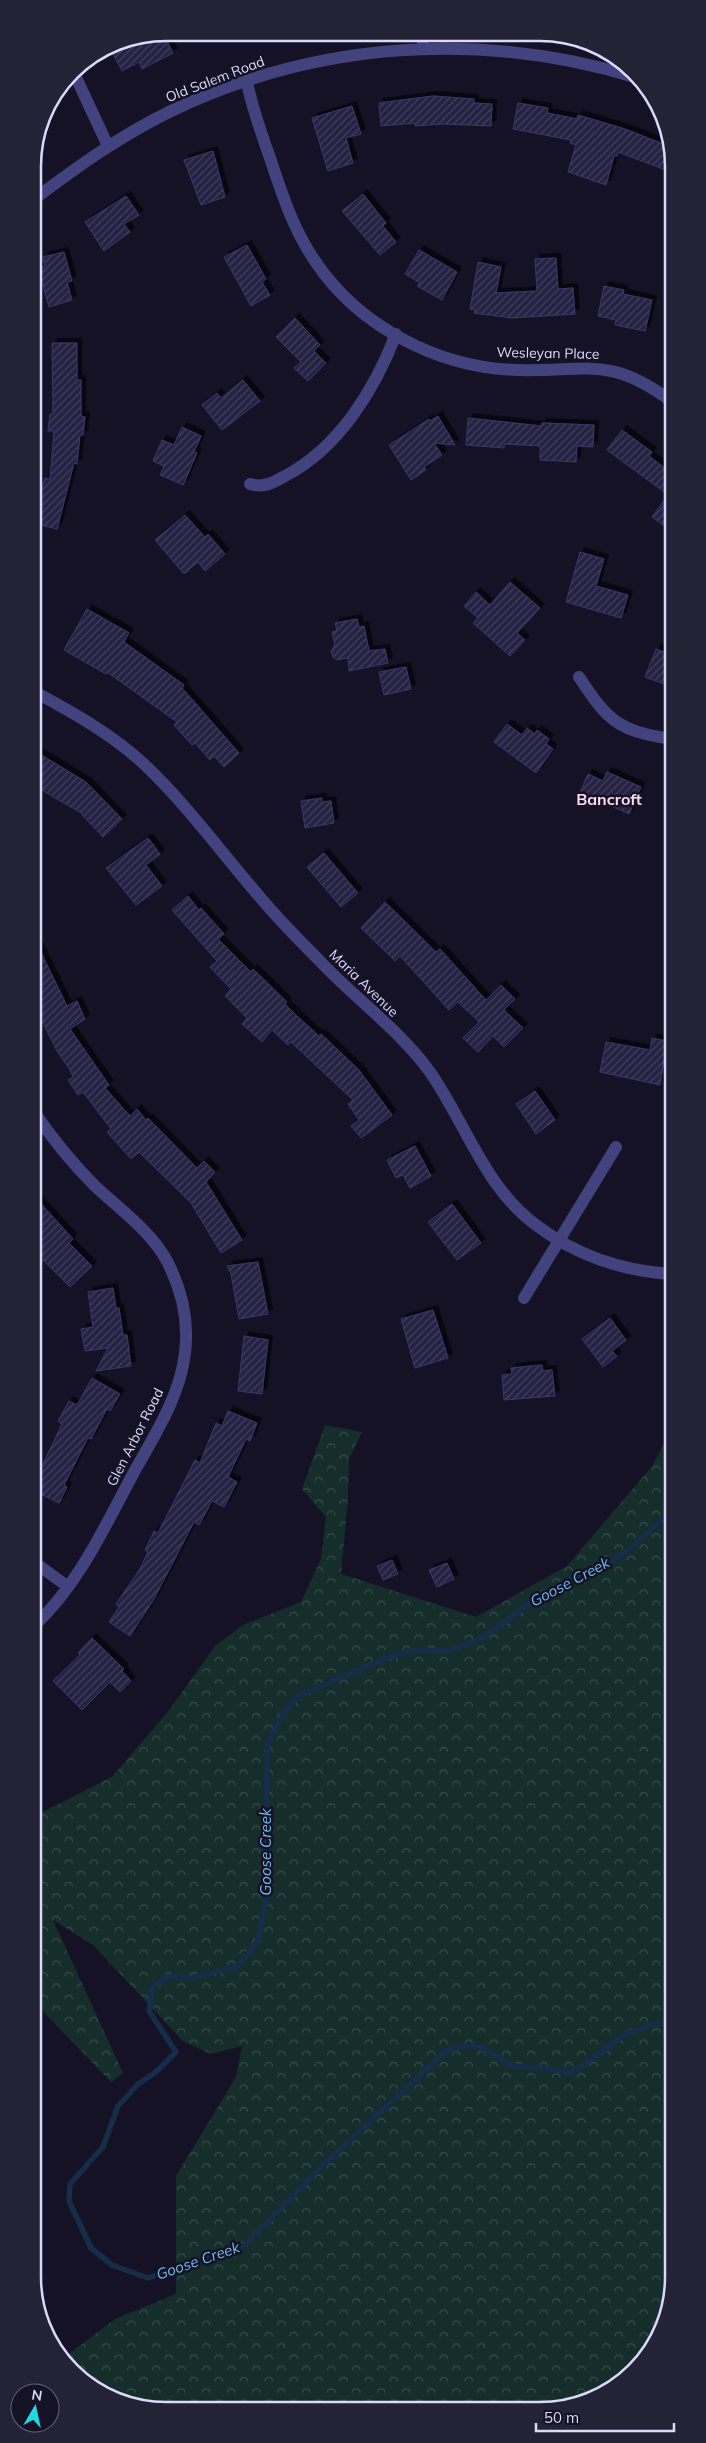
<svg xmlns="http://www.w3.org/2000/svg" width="706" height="2443" font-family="Mulish,sans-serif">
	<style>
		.forest { fill: url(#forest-crowns) }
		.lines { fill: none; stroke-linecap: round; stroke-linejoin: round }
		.stream { stroke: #162d4a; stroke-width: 5.5 }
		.building { fill: url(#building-hatch); stroke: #3d356d; filter: url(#shadow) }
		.street { stroke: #42437e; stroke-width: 12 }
		.labels { text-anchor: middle; stroke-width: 5; stroke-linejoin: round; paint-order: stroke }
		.street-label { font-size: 14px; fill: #dbd9fb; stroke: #141224 }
		.water-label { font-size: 15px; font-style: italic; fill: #73bcef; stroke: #141224 }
		.quarter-label { font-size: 16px; font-weight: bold; fill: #fbdbf1; stroke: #141224 }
		.rim { fill: none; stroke: #dbd9fb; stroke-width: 2.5 }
	</style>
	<defs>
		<pattern id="forest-crowns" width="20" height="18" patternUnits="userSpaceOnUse" patternTransform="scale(1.25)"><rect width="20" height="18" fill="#152e2c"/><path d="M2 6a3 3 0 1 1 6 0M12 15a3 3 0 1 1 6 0" fill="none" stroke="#364c4c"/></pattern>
		<pattern id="building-hatch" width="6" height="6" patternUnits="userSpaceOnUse" patternTransform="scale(1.25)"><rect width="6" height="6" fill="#252043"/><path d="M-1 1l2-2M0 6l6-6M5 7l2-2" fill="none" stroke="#44405f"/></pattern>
		<filter id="shadow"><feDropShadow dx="4.5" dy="-4.5" stdDeviation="0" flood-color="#0009"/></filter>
	</defs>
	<rect width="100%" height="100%" fill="#141224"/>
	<path class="forest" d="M325 1425 362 1432 349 1459 348 1499 341 1574 476 1617 567 1566 653 1465 672 1427 673 2285 663 2328 641 2365 607 2393 566 2408H140L71 2371 63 2356 70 2353 115 2319 176 2294V2176L236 2077 242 2046 211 2054 183 2041 93 1945 53 1920 123 2073 111 2082 35 2003V1816L113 1776 170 1709 215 1646 243 1625 301 1602 321 1559 326 1517 302 1489Z"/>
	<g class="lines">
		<path class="stream" d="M672 1511 628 1551 531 1602 483 1638 449 1651 414 1650 386 1658 298 1696 283 1714 268 1743 264 1856 266 1900 257 1943 238 1966 192 1978 168 1976 152 1988 149 2011 176 2052 156 2072 138 2084 118 2106 103 2147 70 2184 69 2201 91 2248 112 2265 148 2278 244 2246 319 2169 446 2051 468 2045 484 2049 514 2066 544 2068 569 2073 585 2064 627 2033 673 2020"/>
	</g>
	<path class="building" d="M163 33 173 53 142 69 139 62 122 71 112 52 130 43 129 40Z
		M433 96 474 99V103L492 104 491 126 442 124 415 126V123L381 126 379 103Z
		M518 103 548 108 547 113 577 119 578 115 625 129 671 147V172L618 152 617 156H614L606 185 568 172 576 145 570 143 571 140 513 129Z
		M352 106 361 134 346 138 353 163 328 171 312 118Z
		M213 151 225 197 201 205 184 160Z
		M363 194 386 223 383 226 396 242 380 255 342 211Z
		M126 196 139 215 124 224 130 232 104 251 85 222Z
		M247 245 266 279 262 282 270 295 251 306 224 257Z
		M419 250 457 272 442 300 417 286 420 283 405 274Z
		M64 252 72 281 67 282 72 300 49 307 38 268 45 266 43 257Z
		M556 258 558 289 573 288 575 314 511 318 474 313 475 310 470 309 478 262 501 267 496 293 537 291 535 259Z
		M604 286 624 290 623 294 652 300 645 331 615 325 616 320 598 316Z
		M295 318 320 345 314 351 326 363 308 381 294 368 301 362 276 337Z
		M52 343H77V380H81V416L85 417 83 435H80L77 464 74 463 57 529 33 523 45 478 50 479 54 431H48L50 414H53Z
		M243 380 260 401 222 430 202 405 217 393 221 398Z
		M438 416 455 445 434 443 442 455 424 467 426 470 411 480 389 445 429 419 430 421Z
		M468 418 541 426 542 423 594 425 593 447 577 446 576 462 540 460V446L504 444V448L466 445Z
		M182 427 201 436 194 452 197 453 183 485 160 475 164 466 153 461 162 440 174 445Z
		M622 430 652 452 649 456 671 473V531L652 517 668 495 607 450Z
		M185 515 205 537 208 534 225 554 205 571 198 562 184 574 155 540Z
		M580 552 604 559 596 586 628 595 621 618 566 602Z
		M510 582 540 608 517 633 525 640 510 656 473 623 478 618 464 606 476 592 490 605Z
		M87 609 129 633 124 642 184 685 182 688 239 753 224 767 214 756 210 760 195 743 192 745 174 725 177 722 107 672 106 674 64 650Z
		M357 619 359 627 364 626 369 651 385 649 388 663 349 671 348 658 337 660 333 657 331 651 335 645 332 632 337 631 335 623Z
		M656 649 672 655V687L645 677Z
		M406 667 411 689 384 695 379 672Z
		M507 724 522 735 527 728 535 734 537 730 549 739 546 744 553 749 536 773 494 742Z
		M33 750 86 782 122 819 103 837 82 815 83 814 33 785Z
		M607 772 641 787 629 814 580 792 588 774 603 781Z
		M322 798V802L331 801 334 823 305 828 301 801Z
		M148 838 160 854 146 865 162 886 136 905 106 868Z
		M324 853 358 893 341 907 307 867Z
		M188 896 199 910 201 908 224 934 218 939 251 972 253 969 287 1002 285 1004 297 1016 319 1036 321 1034 359 1070 392 1115 361 1138 351 1126 359 1120 348 1104 353 1100 291 1042 288 1045 272 1030 262 1042 242 1024 247 1018 225 996 231 989 210 967 217 961 172 910Z
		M385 902 436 952 440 949 486 1000 501 985 515 999 504 1010 523 1028 504 1047 493 1036 478 1052 463 1038 479 1022 458 1002 449 1010 400 956 395 961 361 928Z
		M34 938 67 1006 77 1001 85 1019 70 1029 109 1085 105 1088 130 1116 137 1109 146 1120 148 1118 197 1168 204 1161 215 1172 206 1182 242 1240 221 1253 191 1203 139 1152 131 1159 107 1132 111 1129 83 1092 78 1095 68 1080 73 1077 70 1070 57 1051 43 1023 38 1026 34 1017Z
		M652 1038 667 1041 660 1085 600 1072 606 1042 650 1050Z
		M535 1091 555 1120 536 1134 516 1104Z
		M415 1146 431 1176 410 1188 403 1175 396 1178 387 1160Z
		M34 1196 73 1239 69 1243 92 1266 70 1287 34 1251Z
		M452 1204 481 1243 457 1260 428 1222Z
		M258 1262 268 1314 239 1319 231 1274 227 1266Z
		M113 1288 116 1308H119L123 1335H127L131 1366 96 1371 108 1348 85 1351 81 1329 93 1327 88 1292Z
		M433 1310 448 1358 415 1368 401 1319Z
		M610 1318 626 1340 612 1351 617 1356 603 1367 582 1339Z
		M244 1336 268 1340 262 1394 238 1391Z
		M542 1365 543 1371 552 1370 555 1396 504 1400 502 1375 512 1374 511 1368Z
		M92 1378 120 1394 110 1411 107 1409 91 1439 88 1438 64 1485 67 1487 59 1503 34 1491V1483L62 1424 58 1421 69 1401 77 1405Z
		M228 1411 257 1423 250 1441 246 1439 228 1477 237 1482 224 1507 212 1501 199 1525 194 1522 154 1599 130 1636 109 1622 119 1607 116 1604 140 1569 148 1552 145 1550 154 1531 158 1533 195 1460 200 1463 216 1423 222 1426Z
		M392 1560 398 1574 383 1580 377 1566Z
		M447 1563 454 1579 437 1587 429 1570Z
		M92 1638 124 1669 122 1671 131 1681 120 1692 110 1682 82 1710 53 1681 80 1655 78 1653Z"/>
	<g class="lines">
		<path class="street" d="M423 34V48
			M73 71 108 146
			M247 82C252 108 261 132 270 158 282 194 293 229 315 261 359 327 439 368 517 370 586 372 609 355 671 401
			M33 200C77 167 120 136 169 112 316 41 482 30 638 78
			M250 484C263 488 273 483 285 476 339 448 375 389 396 334
			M579 677C608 721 618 731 672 739
			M33 691C72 712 112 734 145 765 187 805 221 852 259 896 277 918 297 938 317 958 353 997 399 1029 430 1072 465 1122 485 1188 536 1225 577 1256 621 1271 672 1274
			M34 1112C52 1138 72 1163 94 1185 119 1209 150 1230 167 1261 182 1290 189 1321 185 1353 180 1397 154 1436 133 1474 105 1526 79 1584 34 1626
			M524 1298 616 1147
			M34 1562 67 1586"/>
	</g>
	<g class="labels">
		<g class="street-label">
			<text transform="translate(215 79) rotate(-21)" y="5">Old Salem Road</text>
			<text transform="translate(548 353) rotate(1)" y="5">Wesleyan Place</text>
			<text transform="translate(364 983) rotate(44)" y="5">Maria Avenue</text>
			<text transform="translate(135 1437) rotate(-63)" y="5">Glen Arbor Road</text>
		</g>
		<g class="water-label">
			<text transform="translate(570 1582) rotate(-28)" y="5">Goose Creek</text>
			<text transform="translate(266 1852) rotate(-90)" y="5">Goose Creek</text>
			<text transform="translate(198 2261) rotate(-19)" y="5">Goose Creek</text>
		</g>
		<g class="quarter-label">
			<text x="609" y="805">Bancroft</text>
		</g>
	</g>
	<path d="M0 0H706V2443H0ZM166 41H540A125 125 0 0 1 665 166V2277A125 125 0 0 1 540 2402H166A125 125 0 0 1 41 2277V166A125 125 0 0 1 166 41Z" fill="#242235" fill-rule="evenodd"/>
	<path class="rim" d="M166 41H540A125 125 0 0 1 665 166V2277A125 125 0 0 1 540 2402H166A125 125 0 0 1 41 2277V166A125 125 0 0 1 166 41Z"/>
	<g transform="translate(35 2408) rotate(9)"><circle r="24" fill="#141224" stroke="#64627a"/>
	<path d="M0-4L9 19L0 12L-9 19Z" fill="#1bdbe5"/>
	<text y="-8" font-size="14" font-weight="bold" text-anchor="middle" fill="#dbd9fb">N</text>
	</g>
	<path d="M536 2423v8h138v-8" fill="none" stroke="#dbd9fb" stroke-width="2.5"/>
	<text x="544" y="2423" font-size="15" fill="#dbd9fb" stroke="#141224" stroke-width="4" paint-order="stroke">50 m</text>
</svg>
